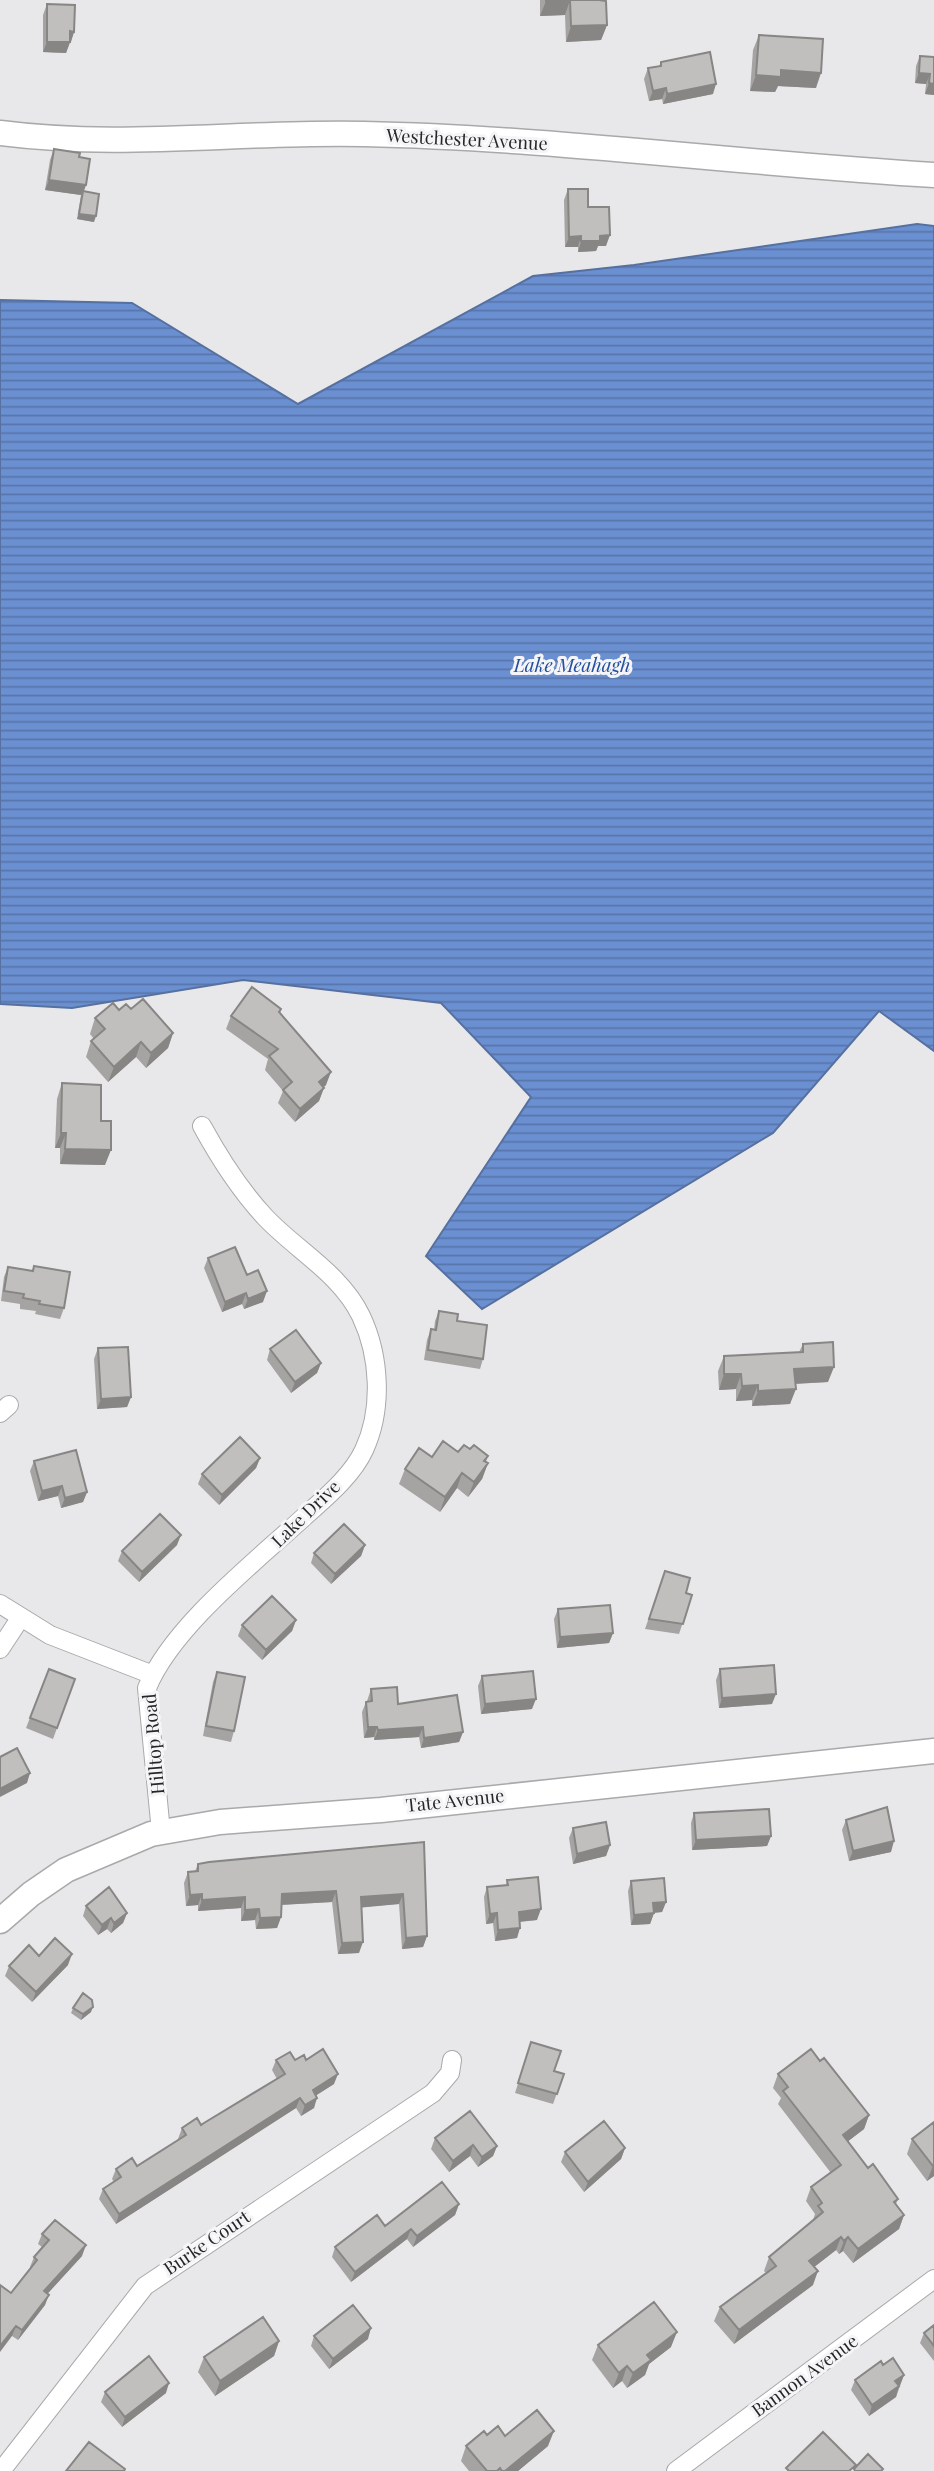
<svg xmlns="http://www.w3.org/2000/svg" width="934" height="2471" font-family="'Playfair Display',serif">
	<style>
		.water { fill: url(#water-rules); stroke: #56709f; stroke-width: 2 }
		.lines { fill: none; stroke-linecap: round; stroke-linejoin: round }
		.street-casing { stroke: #a9a9ab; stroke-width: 20 }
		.secondary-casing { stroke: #a9a9ab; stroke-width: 27 }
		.street { stroke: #fff; stroke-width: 18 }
		.secondary { stroke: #fff; stroke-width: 24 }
		.wall { fill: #a6a4a3 }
		.shaded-wall { fill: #878684 }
		.building { fill: #c1bfbd; stroke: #878684; stroke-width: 2 }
		.labels { text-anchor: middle; stroke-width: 6; stroke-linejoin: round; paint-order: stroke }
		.street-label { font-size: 18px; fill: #262627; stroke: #f5f5f8 }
		.water-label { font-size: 19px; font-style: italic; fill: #24509f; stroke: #f5f5f8 }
	</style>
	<defs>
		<pattern id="water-rules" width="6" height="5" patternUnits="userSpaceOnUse" patternTransform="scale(1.75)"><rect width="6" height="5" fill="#6b90d2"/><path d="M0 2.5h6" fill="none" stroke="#5875aa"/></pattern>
	</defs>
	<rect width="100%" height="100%" fill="#e8e8eb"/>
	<path class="water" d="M917 224 934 226V1051L879 1011 773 1133 482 1309 426 1256 531 1097 441 1003 243 980 72 1008 0 1004V300L132 303 298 404 533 276 634 265Z"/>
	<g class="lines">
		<g class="street-casing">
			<path id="street" d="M0 1413 9 1405
				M0 1604 50 1635 153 1675
				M0 1649 21 1617
				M161 1832 147 1688C172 1627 255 1562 304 1517 325 1498 352 1476 364 1450 383 1409 380 1356 361 1316 341 1274 296 1250 265 1217 239 1189 220 1159 202 1126
				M1 2471 145 2286 433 2093 450 2073 452 2060
				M676 2471 934 2279"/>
		</g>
		<g class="secondary-casing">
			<path id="secondary" d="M0 133C122 149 242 131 364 134 555 138 744 164 934 175
				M0 1921 31 1894 66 1870 151 1834 220 1822 381 1810 934 1751"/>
		</g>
		<use href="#street" class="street"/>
		<use href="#secondary" class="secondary"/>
	</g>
	<path class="wall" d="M540 0H599L607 25 601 40 566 42 565 15 540 16Z
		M47 4 74 32 66 53 43 52V15Z
		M759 35 816 88 778 86 775 92 750 91 753 50Z
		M920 56 934 57V95L925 94 926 84 915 83 916 66Z
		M661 62 713 94 663 104 662 99 649 101 644 79 648 68 659 66Z
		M54 149 86 185 84 191 94 222 77 219 81 195 45 190 50 160Z
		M568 189 588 207 606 246H598L596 251 578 252V247H565L564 200Z
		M131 1009 173 1033 168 1048 146 1068 136 1057 108 1082 86 1057 91 1041 94 1039 90 1034 95 1018 119 1010Z
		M281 1009 280 1013 326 1085 324 1087 319 1101 295 1122 278 1103 283 1091 265 1070 268 1059 226 1029 231 1016Z
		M62 1083 105 1165 60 1164V1148H55L57 1099Z
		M208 1258 247 1275 263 1302 244 1309 242 1304 222 1312 204 1268Z
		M34 1266 64 1308 60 1319 35 1314 36 1311 20 1309V1304L1 1301 4 1277 8 1267 32 1271Z
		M439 1311 457 1321 483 1359 480 1369 424 1360 427 1340 431 1329 434 1330 435 1321Z
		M803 1344 828 1382 795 1384 790 1404 752 1406V1400L736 1401V1389L719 1390 718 1371 724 1356 799 1352Z
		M98 1348 131 1397 127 1407 97 1409 94 1359Z
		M270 1349 321 1363 317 1373 291 1393 267 1360Z
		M458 1452 488 1463 482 1479 468 1497 457 1488 440 1512 399 1484 405 1469 432 1457Z
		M260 1458 256 1468 219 1505 198 1484 202 1474Z
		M34 1461 87 1492 83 1502 61 1508 58 1496 38 1501 30 1471Z
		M177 1545 139 1582 118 1561 122 1551Z
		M365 1545 361 1556 331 1584 311 1563 314 1553Z
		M665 1571 686 1593 692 1595 679 1634 645 1629Z
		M558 1609 613 1633 609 1643 557 1648 554 1619Z
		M296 1620 292 1631 262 1660 238 1636 242 1625Z
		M49 1669 75 1679 53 1739 26 1728Z
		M720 1669 772 1704 719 1708 716 1680Z
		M217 1672 234 1731 231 1742 203 1736 213 1682Z
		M482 1676 532 1709 481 1714 478 1686Z
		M371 1689 398 1704 463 1732 459 1742 421 1748 419 1737 374 1740V1737L364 1738 362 1712 366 1702 367 1701Z
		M694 1813 771 1836 767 1846 692 1850 691 1823Z
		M846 1820 891 1852 849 1861 842 1830Z
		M573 1828 610 1845 606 1856 573 1864 569 1838Z
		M424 1842 427 1936 423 1947 402 1949 399 1904 361 1907 359 1953 338 1954 332 1902 281 1905V1917L277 1928 256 1929 255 1920 241 1921V1908L198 1911V1905L186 1906 184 1883 188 1872 195 1871 198 1864Z
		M507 1880 537 1920 520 1922 517 1938 495 1941 493 1923 486 1924 484 1897 487 1887 506 1885Z
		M631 1881 666 1902 662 1912 654 1913 650 1924 631 1925 628 1891Z
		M86 1906 127 1913 123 1923 111 1933 107 1929 98 1935 83 1916Z
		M39 1956 68 1965 32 2002 5 1976 9 1966Z
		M73 2008 91 2012 81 2020 71 2013Z
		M528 2052 554 2071 564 2074 553 2104 515 2093Z
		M276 2060H306L334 2084 316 2095 314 2108 301 2116 296 2108 116 2224 99 2199 103 2189 114 2182 112 2179 116 2169 137 2166 179 2140 178 2139 182 2128 204 2123 277 2079 272 2070Z
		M820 2061 869 2115 864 2129 848 2141 868 2168 898 2199 896 2204 904 2215 899 2229 853 2263 843 2251 839 2254 836 2250 814 2267 813 2285 734 2344 714 2321 720 2307 766 2273 764 2271 769 2257 813 2220 815 2214 806 2201 811 2187 831 2173 778 2104 781 2098 773 2088 778 2074Z
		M934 2122V2176L927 2181 907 2154 912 2139Z
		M435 2138 497 2146 493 2156 478 2167 470 2156 449 2172 431 2149Z
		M625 2148 621 2159 584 2192 561 2162 565 2152Z
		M459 2204 455 2215 413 2247 407 2239 351 2282 332 2257 335 2247 385 2226Z
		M42 2234 82 2256 47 2294 45 2305 18 2340 12 2336 11 2293 31 2268 30 2267 34 2257 42 2247 38 2244Z
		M934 2325V2361L920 2343 924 2333Z
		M314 2336 368 2339 329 2369 311 2346Z
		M279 2341 274 2356 215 2396 198 2372 204 2357Z
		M598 2345 671 2347 649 2364 645 2375 627 2388 622 2381 613 2388 592 2360Z
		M883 2365 904 2375 896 2397 869 2416 851 2390 855 2380Z
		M105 2392 166 2393 122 2427 101 2402Z
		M487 2435 505 2436 548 2446 518 2471H469L461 2461 466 2446Z"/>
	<path class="shaded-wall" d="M570 0 565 15 540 16 546 1Z
		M607 25 601 40 566 42 571 26Z
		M70 31 74 32 71 42Z
		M47 42H70L66 53 43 52Z
		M781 70 821 73 816 88 778 86 775 92 750 91 756 75Z
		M919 73 930 74 926 84 915 83Z
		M929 83 934 84V95L925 94Z
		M716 84 713 94 663 104 667 94Z
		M666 88 662 99 649 101 653 91Z
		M49 180 86 185 82 195 83 191 81 195 45 190Z
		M79 214 96 216 94 222 77 219Z
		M610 235 606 246H598L596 251 578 252 581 241 600 236Z
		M581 236 578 247H565L569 237Z
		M173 1033 168 1048 146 1068 151 1053Z
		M141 1042 136 1057 108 1082 114 1067Z
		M331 1072 326 1085 314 1095 319 1082Z
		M324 1088 319 1101 295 1122 300 1109Z
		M61 1133H66L60 1148H55Z
		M65 1149 111 1150 105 1165 60 1164Z
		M267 1291 263 1302 244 1309 248 1299Z
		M246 1293 242 1304 222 1312 225 1302Z
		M321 1363 317 1373 291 1393 295 1382Z
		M834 1367 828 1382 789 1384 794 1369Z
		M724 1374H741L736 1389 719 1390Z
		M758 1385 752 1400 736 1401 742 1386Z
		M796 1389 790 1404 752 1406 758 1391Z
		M131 1397 127 1407 97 1409 101 1399Z
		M488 1456 483 1469 488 1463 482 1479 468 1497 474 1482 484 1461Z
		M260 1458 256 1468 219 1505 222 1495Z
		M462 1473 457 1488 440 1512 445 1497Z
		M62 1486 58 1496 38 1501 42 1491Z
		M87 1492 83 1502 61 1508 65 1498Z
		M181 1535 177 1545 139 1582 142 1572Z
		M365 1545 361 1556 331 1584 335 1574Z
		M296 1620 292 1631 262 1660 266 1650Z
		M613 1633 609 1643 557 1648 560 1637Z
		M776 1694 772 1704 719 1708 722 1698Z
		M536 1699 532 1709 481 1714 485 1704Z
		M368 1727H377L374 1737 364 1738Z
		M423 1727 419 1737 374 1740 378 1730Z
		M463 1732 459 1742 421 1748 424 1738Z
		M30 1773 27 1783 0 1797V1789Z
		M771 1836 767 1846 692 1850 696 1840Z
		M894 1841 891 1852 849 1861 853 1851Z
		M610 1845 606 1856 573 1864 577 1854Z
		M336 1891 332 1902 278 1905 282 1894Z
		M202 1894 198 1905 186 1906 190 1895Z
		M403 1894 399 1904 357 1908 361 1897Z
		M245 1897 241 1908 198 1911 202 1900Z
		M666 1902 662 1912 649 1913 653 1903Z
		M259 1909 255 1920 241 1921 245 1910Z
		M541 1909 537 1920 515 1922 519 1912Z
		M127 1913 123 1923 111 1933 114 1923Z
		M497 1913 493 1923 486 1924 490 1914Z
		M654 1913 650 1924 631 1925 634 1915Z
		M281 1917 277 1928 256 1929 260 1918Z
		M111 1918 107 1929 98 1935 102 1925Z
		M520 1928 517 1938 495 1941 498 1930Z
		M427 1936 423 1947 402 1949 406 1938Z
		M363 1942 359 1953 338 1954 342 1943Z
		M72 1954 68 1965 32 2002 36 1992Z
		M93 2007 91 2012 81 2020 83 2014Z
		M338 2074 334 2084 309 2100 313 2090Z
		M300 2098 296 2108 116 2224 119 2214Z
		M317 2098 314 2108 301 2116 305 2105Z
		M869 2115 864 2129 838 2149 843 2135Z
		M473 2145 470 2156 449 2172 453 2161Z
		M497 2146 493 2156 478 2167 482 2157Z
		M625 2148 621 2159 584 2192 588 2182Z
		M934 2165V2176L927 2181 933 2166Z
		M459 2204 455 2215 413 2247 417 2236Z
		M904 2215 899 2229 853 2263 858 2249Z
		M411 2229 407 2239 351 2282 355 2272Z
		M841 2237 836 2250 804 2275 809 2261Z
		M848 2237 843 2251 839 2254 844 2241Z
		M86 2245 82 2256 40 2302 44 2291Z
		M818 2271 813 2285 734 2344 739 2330Z
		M49 2295 45 2305 18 2340 22 2330Z
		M16 2326 12 2336 0 2352V2346Z
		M371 2328 368 2339 329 2369 333 2359Z
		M677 2332 671 2347 649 2364 645 2375 627 2388 633 2373 647 2355Z
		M279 2341 274 2356 215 2396 220 2381Z
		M627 2366 622 2381 613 2388 619 2373Z
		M904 2375 900 2385 892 2391 895 2381Z
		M169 2383 166 2393 122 2427 125 2417Z
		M899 2386 896 2397 869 2416 872 2405Z
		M554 2431 548 2446 518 2471H505Z"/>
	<path class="building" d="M546 0H599L606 1 607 25 571 26 570 0 546 1Z
		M47 4 75 5 74 32 70 31V42H47Z
		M759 35 823 39 821 73 781 70V77L756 75Z
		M710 52 716 84 667 94 666 88 653 91 648 68 661 66V62Z
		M920 56 934 57V84L929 83 930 74 919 73Z
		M54 149 80 153 79 157 90 159 86 185 49 180Z
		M568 189H588V207H609L610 235 600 236V241H581V236L569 237Z
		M83 191 99 194 96 216 79 214Z
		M252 987 281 1009 279 1012 331 1072 319 1082 324 1088 300 1109 283 1090 292 1082 269 1056 278 1049 231 1016Z
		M143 999 173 1033 151 1053 141 1042 114 1067 91 1041 105 1029 95 1018 113 1003 119 1010 126 1004 131 1009Z
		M62 1083 101 1085V1121H111V1150L65 1149 66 1133H61Z
		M235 1247 247 1275 258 1270 267 1291 248 1299 246 1293 225 1302 208 1258Z
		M34 1266 70 1272 64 1308 39 1304 40 1301 23 1298 24 1294 4 1291 8 1267 33 1271Z
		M439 1311 458 1314 457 1321 487 1325 483 1359 428 1350 431 1329 436 1330Z
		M296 1330 321 1363 295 1382 270 1349Z
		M833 1342 834 1367 794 1369 796 1389 758 1391V1385L742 1386 741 1374H724V1356L803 1352V1344Z
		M128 1347 131 1397 101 1399 98 1348Z
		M240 1437 260 1458 222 1495 202 1474Z
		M443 1441 458 1452 464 1445 470 1449 474 1445 488 1456 484 1461 488 1463 474 1482 462 1473 445 1497 405 1469 419 1448 432 1457Z
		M76 1450 87 1492 65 1498 62 1486 42 1491 34 1461Z
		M160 1514 181 1535 142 1572 122 1551Z
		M344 1524 365 1545 335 1574 314 1553Z
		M665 1571 690 1578 686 1593 692 1595 683 1624 649 1619Z
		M272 1596 296 1620 266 1650 242 1625Z
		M610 1605 613 1633 560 1637 558 1609Z
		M774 1665 776 1694 722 1698 720 1669Z
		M49 1669 75 1679 57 1728 30 1718Z
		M533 1671 536 1699 485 1704 482 1676Z
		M217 1672 245 1677 234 1731 206 1726Z
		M397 1687 398 1704 457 1695 463 1732 424 1738 423 1727 378 1730 377 1727H368L366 1702 372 1701 371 1689Z
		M17 1748 30 1773 0 1789V1757Z
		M887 1807 894 1841 853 1851 846 1820Z
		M769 1809 771 1836 696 1840 694 1813Z
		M606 1822 610 1845 577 1854 573 1828Z
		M424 1842 427 1936 406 1938 403 1894 361 1897 363 1942 342 1943 336 1891 282 1894 281 1917 260 1918 259 1909 245 1910V1897L202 1900V1894L190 1895 188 1872 198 1871V1864L209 1862Z
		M538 1877 541 1909 519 1912 520 1928 498 1930 497 1913 490 1914 487 1887 508 1885 507 1880Z
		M664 1878 666 1902 653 1903 654 1913 634 1915 631 1881Z
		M109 1887 127 1913 114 1923 111 1918 102 1925 86 1906Z
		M55 1938 72 1954 36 1992 9 1966 29 1945 39 1956Z
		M83 1993 92 2000 93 2007 83 2014 73 2008Z
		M531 2042 561 2051 554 2071 564 2074 557 2094 518 2083Z
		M323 2049 338 2074 313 2090 317 2098 305 2105 300 2098 119 2214 103 2189 121 2177 116 2169 132 2158 137 2166 186 2135 182 2128 197 2118 201 2125 204 2123 285 2074 276 2060 290 2052 295 2060 304 2055 306 2060Z
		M811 2049 820 2061 824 2058 869 2115 843 2135 868 2168 873 2164 898 2199 894 2202 904 2215 858 2249 848 2237 844 2241 841 2237 809 2261 818 2271 739 2330 720 2307 776 2266 769 2257 823 2212 818 2206 822 2203 811 2187 841 2165 783 2091 788 2087 778 2074Z
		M470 2111 497 2146 482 2157 473 2145 453 2161 435 2138Z
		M604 2121 625 2148 588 2182 565 2152Z
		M934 2122V2165L933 2166 912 2139Z
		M442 2182 459 2204 417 2236 411 2229 355 2272 335 2247 377 2215 385 2226Z
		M55 2220 86 2245 44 2291 49 2295 22 2330 16 2326 0 2346V2285L11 2293 37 2260 34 2257 49 2240 42 2234Z
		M654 2302 677 2332 647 2355 651 2360 633 2373 627 2366 619 2373 598 2345Z
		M353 2305 371 2328 333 2359 314 2336Z
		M263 2317 279 2341 220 2381 204 2357Z
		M934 2325V2346L924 2333Z
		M149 2356 169 2383 125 2417 105 2392Z
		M893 2358 904 2375 895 2381 899 2386 872 2405 855 2380 881 2361 883 2365Z
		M537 2410 554 2431 505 2471H502L500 2468 497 2471H487L466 2446 484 2431 487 2435 498 2426 505 2436Z
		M823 2432 856 2465 849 2471H789L786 2468Z
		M89 2442 125 2469 124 2471H66Z
		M868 2454 883 2469 881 2471H855L854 2469Z"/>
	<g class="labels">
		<g class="street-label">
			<text transform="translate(467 140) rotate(3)" y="6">Westchester Avenue</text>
			<text transform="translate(306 1514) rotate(-44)" y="6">Lake Drive</text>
			<text transform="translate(154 1744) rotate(-95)" y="6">Hilltop Road</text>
			<text transform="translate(455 1801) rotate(-6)" y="6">Tate Avenue</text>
			<text transform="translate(207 2243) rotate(-34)" y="6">Burke Court</text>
			<text transform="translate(805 2376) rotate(-36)" y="6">Bannon Avenue</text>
		</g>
		<g class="water-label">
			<text x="572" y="672">Lake Meahagh</text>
		</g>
	</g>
</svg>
